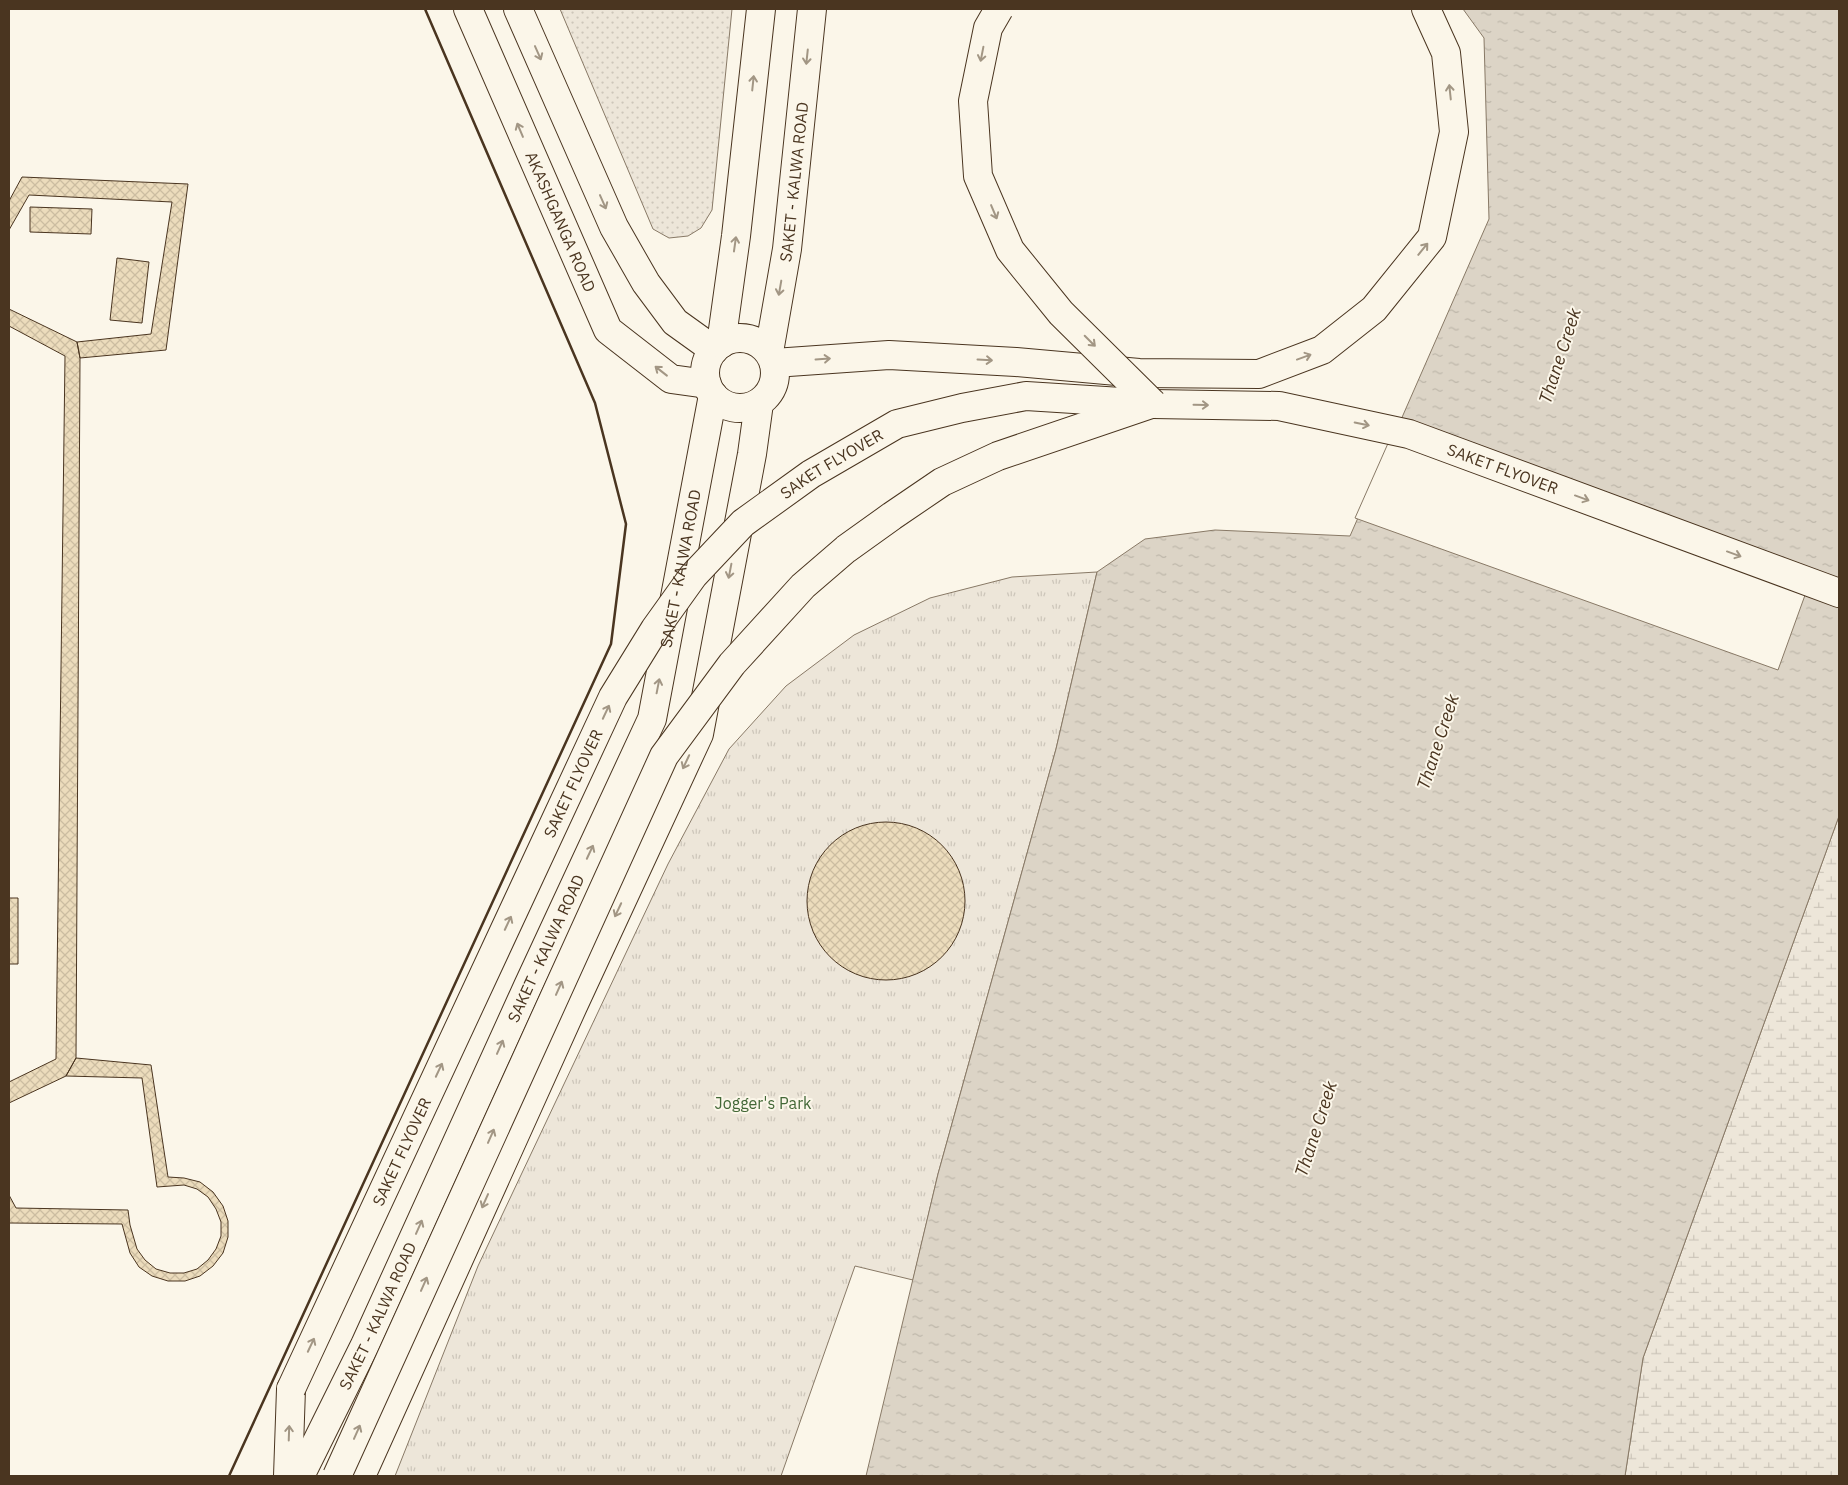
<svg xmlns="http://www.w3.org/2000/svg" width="1848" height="1485" font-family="'IBM Plex Sans',sans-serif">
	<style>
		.grass { fill: url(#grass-dots); stroke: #887966 }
		.wetland { fill: url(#wetland-marsh); stroke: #887966 }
		.park { fill: url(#park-tufts); stroke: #887966 }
		.water { fill: url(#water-ripples); stroke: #887966 }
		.pier { fill: #fbf6e9; stroke: #887966 }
		.building { fill: url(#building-cross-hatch); stroke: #4a3520 }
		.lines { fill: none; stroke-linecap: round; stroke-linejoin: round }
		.minor-casing { stroke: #4a3520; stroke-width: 30 }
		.secondary-casing { stroke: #4a3520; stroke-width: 30 }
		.primary-casing { stroke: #4a3520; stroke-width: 30 }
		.minor { stroke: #fbf6e9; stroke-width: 28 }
		.secondary { stroke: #fbf6e9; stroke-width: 28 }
		.primary { stroke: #fbf6e9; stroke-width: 28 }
		.secondary-bridge-casing { stroke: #4a3520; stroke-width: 30; stroke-linecap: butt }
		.primary-bridge-casing { stroke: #4a3520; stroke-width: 30; stroke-linecap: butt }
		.secondary-bridge { stroke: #fbf6e9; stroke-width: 28 }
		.primary-bridge { stroke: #fbf6e9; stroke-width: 28 }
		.wall { stroke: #4a3520; stroke-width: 2.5 }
		.oneway { stroke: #a29684 }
		.labels { text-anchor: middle; stroke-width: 4; stroke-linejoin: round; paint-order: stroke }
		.street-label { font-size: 16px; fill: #4a3520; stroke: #fbf6e9 }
		.park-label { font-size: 16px; fill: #436837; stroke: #fbf6e9 }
		.water-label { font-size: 18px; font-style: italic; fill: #4a3520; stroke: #fbf6e9 }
	</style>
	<defs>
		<pattern id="grass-dots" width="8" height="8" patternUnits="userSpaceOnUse" patternTransform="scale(1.25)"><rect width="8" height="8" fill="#ede6d9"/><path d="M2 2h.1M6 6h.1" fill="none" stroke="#cdc6ba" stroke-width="1.8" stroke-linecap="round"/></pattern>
		<pattern id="wetland-marsh" width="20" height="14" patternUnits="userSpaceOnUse" patternTransform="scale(1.25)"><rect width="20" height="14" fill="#ede6d9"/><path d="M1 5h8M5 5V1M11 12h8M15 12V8" fill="none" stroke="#cdc6ba"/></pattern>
		<pattern id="park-tufts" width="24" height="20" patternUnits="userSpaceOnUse" patternTransform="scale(1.25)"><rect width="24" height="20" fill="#ede6d9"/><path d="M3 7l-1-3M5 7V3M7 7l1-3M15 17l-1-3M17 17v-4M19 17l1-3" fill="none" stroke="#cdc6ba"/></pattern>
		<pattern id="water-ripples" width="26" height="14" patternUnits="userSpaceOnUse" patternTransform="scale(1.25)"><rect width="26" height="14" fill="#dcd4c6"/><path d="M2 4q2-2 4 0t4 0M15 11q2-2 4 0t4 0" fill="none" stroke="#beb7aa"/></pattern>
		<pattern id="building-cross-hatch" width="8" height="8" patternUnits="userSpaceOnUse" patternTransform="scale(1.25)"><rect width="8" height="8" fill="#ecdcbc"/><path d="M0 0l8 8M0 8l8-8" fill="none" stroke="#ccbda1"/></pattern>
	</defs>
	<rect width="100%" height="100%" fill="#fbf6e9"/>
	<path class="grass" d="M560 9H732L712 210 701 228 688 236 669 238 653 229Z"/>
	<path class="wetland" d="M1839 816V1476H1625L1643 1358Z"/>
	<path class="park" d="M1097 572 1056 749 938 1174 913 1280 855 1266 781 1476H395L478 1266 668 864 729 749 786 686 854 635 930 598 1012 577Z"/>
	<path class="water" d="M1463 9H1839V816L1643 1358 1625 1476H866L938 1174 1056 749 1097 572 1145 539 1215 530 1350 536 1489 219 1484 38Z"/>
	<path class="pier" d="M1397 423 1813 573 1778 670 1355 518Z"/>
	<path class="building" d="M22 177 188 184 166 350 80 358 77 342 151 334 172 202 29 195 9 230V201Z
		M30 207 92 209 91 234 30 232Z
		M117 258 149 262 142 323 110 320Z
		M9 309 77 342 80 358 76 1058 66 1076 9 1103V1082L56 1059 65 356 9 326Z
		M807 901a79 79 0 1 1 158 0a79 79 0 1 1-158 0Z
		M9 898H18V964H9Z
		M76 1058 151 1065 168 1177 184 1178 200 1182 213 1192 223 1206 228 1221V1237L223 1253 213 1266 200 1276 185 1281H168L152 1276 139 1267 130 1253 122 1224 9 1223V1195L16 1208 128 1210 130 1225 137 1249 145 1260 156 1269 170 1273H184L197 1269 208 1260 216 1249 221 1236V1222L216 1209 208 1197 197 1189 184 1185 157 1187 142 1078 66 1076Z"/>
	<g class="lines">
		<g class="minor-casing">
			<g id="minor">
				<path id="s1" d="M468 9 608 330 671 379 707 384"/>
				<path d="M518 9 614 227 646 283 675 322 714 350"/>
			</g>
		</g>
		<g class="secondary-casing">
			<g id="secondary">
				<circle cx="740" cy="373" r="35"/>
				<path d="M721 344 736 236 761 9"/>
				<path id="s2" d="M769 352 787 249 812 9"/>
				<path id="s3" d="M300 1476 365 1345 528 986 652 719 713 395"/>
				<path d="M361 1476 573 1006 699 734 752 454 759 403"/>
			</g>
		</g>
		<g class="primary-casing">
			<g id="primary">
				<path d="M774 363 889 355 1016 362 1139 373 1259 374 1322 350 1374 309 1432 237 1454 132 1446 53 1426 9"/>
				<path id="s4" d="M1153 404 1279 406 1409 434 1839 593"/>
				<path d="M288 1476 291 1389"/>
			</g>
		</g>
		<use href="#minor" class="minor"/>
		<use href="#secondary" class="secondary"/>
		<use href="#primary" class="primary"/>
		<g class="secondary-bridge-casing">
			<path id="secondary-bridge" d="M337 1476 664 756 732 664 803 586 846 549 892 516 942 482 998 456 1151 404"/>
		</g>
		<g class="primary-bridge-casing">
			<g id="primary-bridge">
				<path d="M999 9 988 28 973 101 978 176 1010 250 1061 313 1153 404"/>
				<path id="s5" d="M291 1389 613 697 655 629 693 576 743 523 811 474 897 424 962 408 1026 396 1153 404"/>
			</g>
		</g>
		<use href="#secondary-bridge" class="secondary-bridge"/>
		<use href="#primary-bridge" class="primary-bridge"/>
		<path class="wall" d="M229 1476 611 644 626 524 595 403 425 9"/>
	</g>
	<defs><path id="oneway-shaft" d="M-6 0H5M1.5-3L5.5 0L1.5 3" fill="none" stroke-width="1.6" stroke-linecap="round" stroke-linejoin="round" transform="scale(1.25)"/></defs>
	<g class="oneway">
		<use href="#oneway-shaft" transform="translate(538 53) rotate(66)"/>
		<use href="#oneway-shaft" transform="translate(982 54) rotate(101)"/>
		<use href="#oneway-shaft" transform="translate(807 57) rotate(96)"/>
		<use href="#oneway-shaft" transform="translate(753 83) rotate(-84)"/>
		<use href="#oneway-shaft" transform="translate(1450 92) rotate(-96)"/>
		<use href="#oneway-shaft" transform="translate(520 130) rotate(-113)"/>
		<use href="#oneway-shaft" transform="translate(603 202) rotate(66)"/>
		<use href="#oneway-shaft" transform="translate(994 212) rotate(67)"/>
		<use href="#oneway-shaft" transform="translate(735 244) rotate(-82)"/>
		<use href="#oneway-shaft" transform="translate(1423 249) rotate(-51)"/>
		<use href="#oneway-shaft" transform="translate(780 288) rotate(100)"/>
		<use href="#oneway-shaft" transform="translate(1090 341) rotate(45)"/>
		<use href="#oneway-shaft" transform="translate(1304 357) rotate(-20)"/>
		<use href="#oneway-shaft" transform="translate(823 359) rotate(-4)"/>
		<use href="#oneway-shaft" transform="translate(985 360) rotate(3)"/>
		<use href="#oneway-shaft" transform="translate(661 371) rotate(-142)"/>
		<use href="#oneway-shaft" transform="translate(1201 405) rotate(1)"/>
		<use href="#oneway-shaft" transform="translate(1362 424) rotate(12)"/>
		<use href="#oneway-shaft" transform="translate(1582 498) rotate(20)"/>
		<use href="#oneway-shaft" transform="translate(1734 554) rotate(20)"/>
		<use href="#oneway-shaft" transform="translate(730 571) rotate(101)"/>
		<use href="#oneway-shaft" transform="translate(658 686) rotate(-79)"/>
		<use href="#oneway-shaft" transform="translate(606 712) rotate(-65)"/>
		<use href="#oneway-shaft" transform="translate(686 762) rotate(115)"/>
		<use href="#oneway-shaft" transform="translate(590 852) rotate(-65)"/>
		<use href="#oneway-shaft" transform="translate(618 910) rotate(115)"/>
		<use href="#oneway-shaft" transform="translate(508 923) rotate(-65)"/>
		<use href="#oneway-shaft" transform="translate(559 988) rotate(-66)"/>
		<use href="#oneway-shaft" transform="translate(500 1047) rotate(-66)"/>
		<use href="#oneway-shaft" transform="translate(439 1070) rotate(-65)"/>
		<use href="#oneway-shaft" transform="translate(491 1136) rotate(-66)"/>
		<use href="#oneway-shaft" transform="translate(485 1201) rotate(114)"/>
		<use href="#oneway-shaft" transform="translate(419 1227) rotate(-66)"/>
		<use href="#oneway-shaft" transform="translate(424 1284) rotate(-66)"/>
		<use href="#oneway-shaft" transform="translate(311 1345) rotate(-65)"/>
		<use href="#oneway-shaft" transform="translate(357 1432) rotate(-66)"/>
		<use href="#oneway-shaft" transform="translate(289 1433) rotate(-88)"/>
	</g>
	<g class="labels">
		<g class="street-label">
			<text dy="6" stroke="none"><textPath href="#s2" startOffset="172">SAKET - KALWA ROAD</textPath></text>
			<text dy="6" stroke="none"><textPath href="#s1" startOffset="232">AKASHGANGA ROAD</textPath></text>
			<text dy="6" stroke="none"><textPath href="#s5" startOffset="1088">SAKET FLYOVER</textPath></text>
			<text dy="6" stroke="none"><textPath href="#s4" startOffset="359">SAKET FLYOVER</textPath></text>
			<text dy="6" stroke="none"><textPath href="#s3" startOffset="988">SAKET - KALWA ROAD</textPath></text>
			<text dy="6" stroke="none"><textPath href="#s5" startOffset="668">SAKET FLYOVER</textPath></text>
			<text dy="6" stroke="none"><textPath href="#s3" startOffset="582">SAKET - KALWA ROAD</textPath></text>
			<text dy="6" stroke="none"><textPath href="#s5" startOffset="262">SAKET FLYOVER</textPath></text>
			<text dy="6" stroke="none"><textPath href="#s3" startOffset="178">SAKET - KALWA ROAD</textPath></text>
		</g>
		<g class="park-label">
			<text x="763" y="1109">Jogger's Park</text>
		</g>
		<g class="water-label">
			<text transform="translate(1560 356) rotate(-72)" y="6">Thane Creek</text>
			<text transform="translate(1438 742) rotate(-72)" y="6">Thane Creek</text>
			<text transform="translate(1316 1129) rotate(-72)" y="6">Thane Creek</text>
		</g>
	</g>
	<rect width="1848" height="1485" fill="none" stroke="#4a3520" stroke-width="20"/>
</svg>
